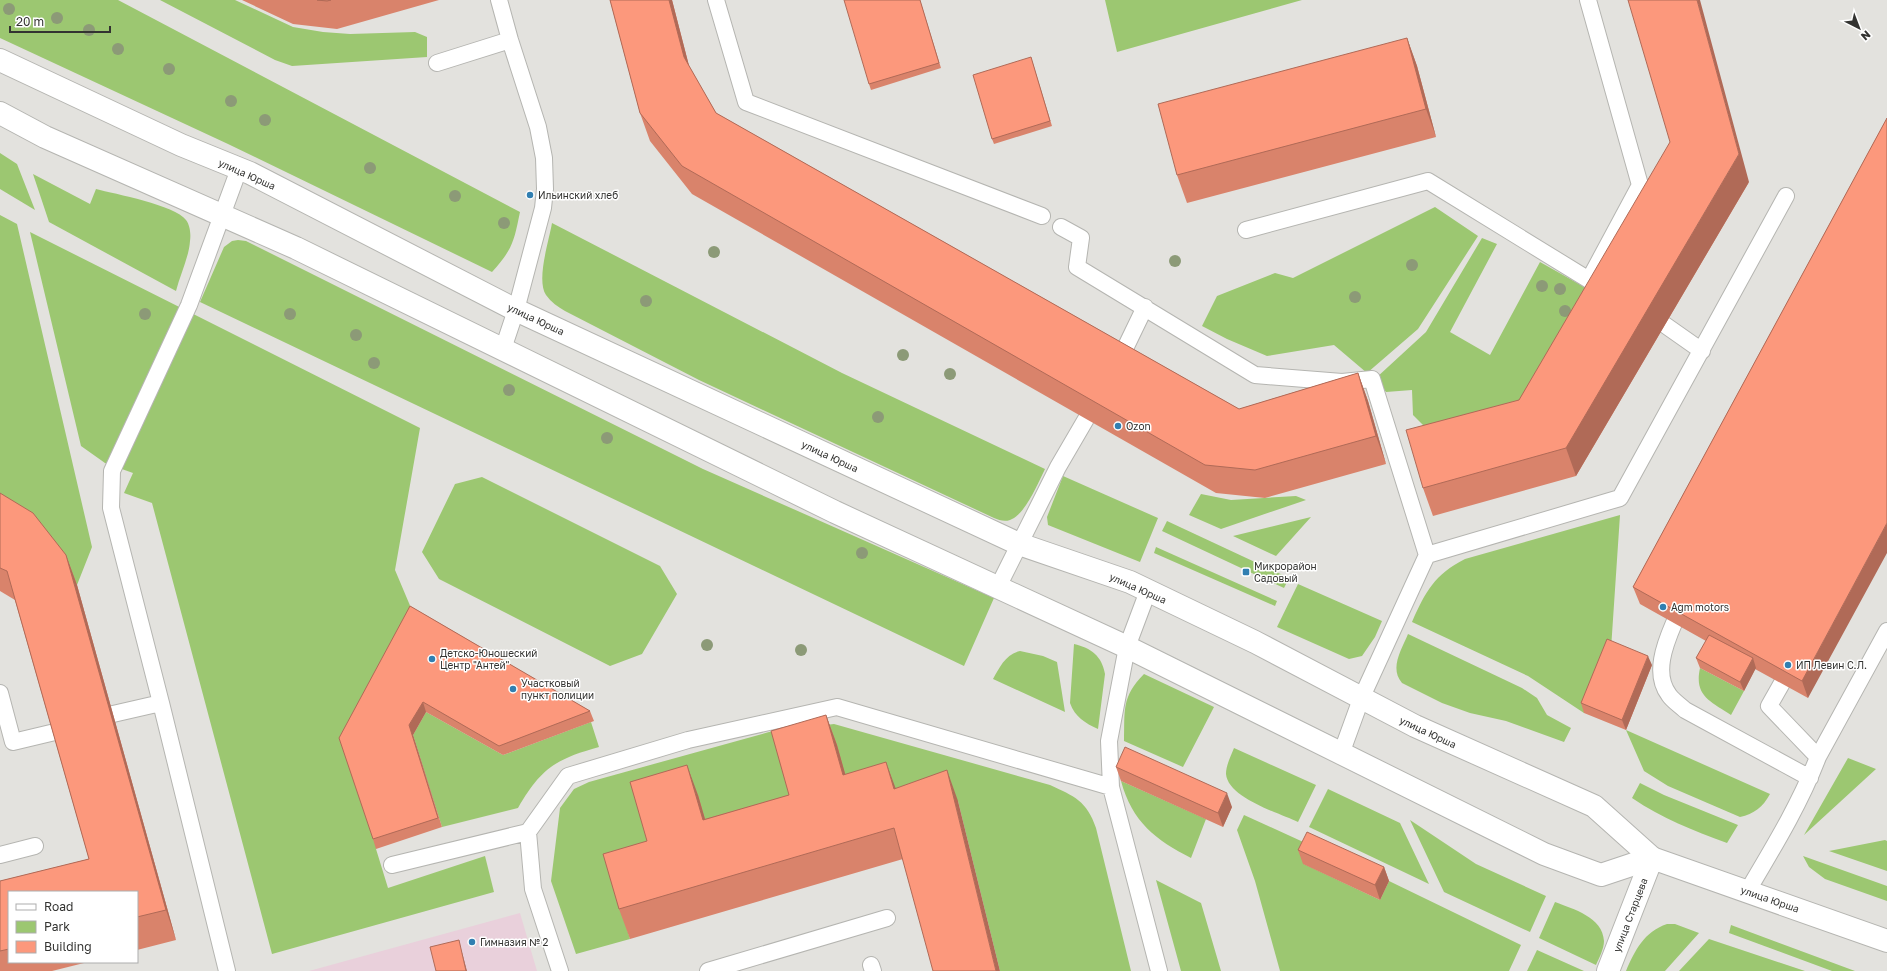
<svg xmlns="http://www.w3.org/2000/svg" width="1887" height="971" font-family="'Golos Text',sans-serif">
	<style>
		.education { fill: #e9d0db }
		.green { fill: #9cc771 }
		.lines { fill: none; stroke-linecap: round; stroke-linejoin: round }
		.service-casing { stroke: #b5b5b1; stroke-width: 18 }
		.minor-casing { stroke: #b5b5b1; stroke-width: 24 }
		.tertiary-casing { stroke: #b5b5b1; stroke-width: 24 }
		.service { stroke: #fff; stroke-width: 16 }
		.minor { stroke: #fff; stroke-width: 22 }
		.tertiary { stroke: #fff; stroke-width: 22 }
		.tree { fill: #8c9a77 }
		.wall { fill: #d9836b }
		.shaded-wall { fill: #b06a57 }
		.building { fill: #fc987c; stroke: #b06a57 }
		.poi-dot { fill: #317fb1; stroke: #fff; stroke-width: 1.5 }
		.labels { text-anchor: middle; stroke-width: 3; stroke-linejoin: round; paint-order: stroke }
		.street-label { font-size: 10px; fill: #333331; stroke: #fff }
		.poi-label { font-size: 10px; fill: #333331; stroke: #fff; text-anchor: start }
	</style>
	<rect width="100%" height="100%" fill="#e3e2de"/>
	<path class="education" d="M520 913 537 971H309Z"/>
	<path class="green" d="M0 0H118L520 212C514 241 513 249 492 272L228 144 0 38Z
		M160 0H235L293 27 323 32 350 34 415 32 427 37V57L292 66 275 60Z
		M1105 0H1302L1117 52Z
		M0 153 17 164 35 210 0 189Z
		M33 174 90 204 96 189C115 194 175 205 186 220 190 225 191 234 190 241 189 257 180 275 176 291L49 222Z
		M1435 207 1478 236 1418 329 1367 373 1334 345 1267 356 1227 339 1202 326 1217 296 1275 273 1293 278Z
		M0 215 17 224 92 547 77 585 0 517Z
		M552 223 842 373 1045 469C1038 483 1025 515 1010 520 1004 522 999 520 994 518L699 380 565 311C558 307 551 302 546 295 536 280 549 241 552 223Z
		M30 232 420 428 395 570 414 615 376 849 388 888 485 856 494 892 272 954 152 503 124 493 133 473 105 463 81 446Z
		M1482 238 1497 244 1450 332 1490 355 1540 262 1595 293 1535 406 1432 434 1413 415 1412 390 1386 392 1376 378 1426 332Z
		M238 240 246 241 703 469 994 598 964 666 200 302 224 247 232 241Z
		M1063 476 1158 518 1140 562 1048 525 1047 517Z
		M482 477 660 566 677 594 642 654 610 666 439 579 422 552 455 484Z
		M1201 494 1231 500 1296 496 1306 500 1221 529 1189 515Z
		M1620 515 1611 649 1584 713 1528 676 1412 622C1426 591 1434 575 1465 559Z
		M1311 517 1276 556 1233 536Z
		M1167 521 1289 578 1284 588 1162 531Z
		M1156 547 1277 601 1275 606 1154 553Z
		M1298 584 1382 621 1375 637 1362 656 1349 659 1277 627Z
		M1408 634 1522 688 1537 698 1547 715 1571 728 1564 742 1506 721 1470 713 1442 703 1402 683C1389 668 1402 649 1408 634Z
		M1074 644C1091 648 1102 656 1105 674L1098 729C1085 723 1075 717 1070 703Z
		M1020 651 1043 656 1057 662 1065 712 993 679C1000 667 1005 655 1020 651Z
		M1700 668 1744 691 1731 715C1710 701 1694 696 1700 668Z
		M1144 674 1214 707 1183 767 1124 741C1125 711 1121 697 1144 674Z
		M426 712 503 755 591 722 599 747C556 759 541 768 518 808L442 827 413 735Z
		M834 724 1050 785C1074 796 1087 801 1096 828L1131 971H1000L958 801 800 825 614 884 630 939 576 954 551 881 560 808 574 789 589 782 769 732Z
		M1626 730 1770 794C1763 807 1754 814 1740 817L1668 786 1644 771Z
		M1234 748 1316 785 1298 822C1279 813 1228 798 1226 774 1226 765 1231 756 1234 748Z
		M1848 758 1876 769 1804 835Z
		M1121 781 1206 819 1191 858C1156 840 1132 822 1121 781Z
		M1640 783 1664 795 1738 825 1727 843C1692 830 1663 819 1632 798Z
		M1328 789 1400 823 1429 884 1309 827Z
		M1244 815 1312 846 1304 864 1380 900 1389 881 1521 945 1509 971H1280L1255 881 1237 830Z
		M1410 820 1476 864 1546 896 1530 932 1444 892Z
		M1885 840 1887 841V871L1829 851Z
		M1803 856 1887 886V901L1825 879 1809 867Z
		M1156 880 1201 903 1221 971H1181Z
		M1555 902C1573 909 1603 917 1604 941 1604 949 1599 958 1596 965L1539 938Z
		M1667 924H1675L1699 933 1665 971H1626C1635 950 1644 932 1667 924Z
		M1731 925 1855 971H1832L1729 933Z
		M1709 939 1805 971H1679Z
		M1537 950 1584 971H1527Z"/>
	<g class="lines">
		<g class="service-casing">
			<path id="service" d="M499 0 510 40 538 127 544 158 545 189 543 208 516 310 503 349
				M716 0 746 102 1042 216
				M1588 0 1640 185 1589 280 1596 285
				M437 63 510 40
				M1061 227 1081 238 1077 267 1255 375 1342 382 1372 379 1427 555 1361 699 1341 754
				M1246 230 1428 181 1589 280
				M1665 325 1702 351
				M1118 363 1145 307
				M1427 555 1620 498 1786 196
				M998 587 1058 467 1086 419
				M1148 591 1127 647 1109 741 1111 787 1159 971
				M1674 623C1665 644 1653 674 1669 695 1673 701 1680 705 1685 710L1810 778
				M1782 683 1769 706 1818 757
				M0 693 13 742 55 732
				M161 703 227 971
				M113 714 161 703 111 508 112 471 189 305 239 169
				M0 855 35 846
				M392 865 528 832
				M1747 892C1773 848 1800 804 1818 757L1887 631
				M871 965 873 971
				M560 971 533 889 528 832 568 776 688 740 837 707 1111 787
				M708 971 887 918"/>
		</g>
		<g class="minor-casing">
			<path id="minor" d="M1608 971 1652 858 1887 941"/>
		</g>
		<g class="tertiary-casing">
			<path id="tertiary" d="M0 60 181 145 250 173 516 310 1019 544 1130 582 1255 642 1415 726 1594 806 1652 858
				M0 113 45 137 296 248 835 512 1127 647 1544 854 1601 875 1652 858"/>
		</g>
		<use href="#service" class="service"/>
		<use href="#minor" class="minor"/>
		<use href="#tertiary" class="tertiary"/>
	</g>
	<g class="tree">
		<circle cx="9" cy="9" r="6"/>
		<circle cx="57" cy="18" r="6"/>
		<circle cx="89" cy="30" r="6"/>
		<circle cx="118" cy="49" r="6"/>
		<circle cx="169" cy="69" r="6"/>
		<circle cx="231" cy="101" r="6"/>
		<circle cx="265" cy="120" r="6"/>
		<circle cx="370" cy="168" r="6"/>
		<circle cx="455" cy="196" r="6"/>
		<circle cx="504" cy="223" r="6"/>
		<circle cx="714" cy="252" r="6"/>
		<circle cx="1175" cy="261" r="6"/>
		<circle cx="1412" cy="265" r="6"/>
		<circle cx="1542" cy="286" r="6"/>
		<circle cx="1560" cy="289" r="6"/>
		<circle cx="1355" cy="297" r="6"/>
		<circle cx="646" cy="301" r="6"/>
		<circle cx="1565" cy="311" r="6"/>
		<circle cx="145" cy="314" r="6"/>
		<circle cx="290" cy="314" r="6"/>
		<circle cx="356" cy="335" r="6"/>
		<circle cx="903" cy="355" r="6"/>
		<circle cx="374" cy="363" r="6"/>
		<circle cx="950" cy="374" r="6"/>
		<circle cx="509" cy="390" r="6"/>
		<circle cx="878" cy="417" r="6"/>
		<circle cx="607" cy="438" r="6"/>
		<circle cx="862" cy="553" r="6"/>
		<circle cx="707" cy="645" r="6"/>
		<circle cx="801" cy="650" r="6"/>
	</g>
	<path class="wall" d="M242 0H439L337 29 293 24Z
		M610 0H672L689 66 716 113 1239 409 1358 373 1368 401 1386 464 1265 498 1216 493 692 194 650 141 640 113Z
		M920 0 941 68 871 90 869 84Z
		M1407 38 1417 66 1436 137 1187 203 1177 175Z
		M1031 57 1052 126 994 144 992 139Z
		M1887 118 1808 698 1755 669 1744 691 1700 668 1696 658 1706 641 1640 604 1633 587Z
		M1749 182 1576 476 1433 516 1423 488 1519 400Z
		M0 493 66 555 77 585 176 940 137 950V892H9V962H88L52 971H0V881L89 859 15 600 0 591Z
		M410 606 590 711 594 721 503 755 426 712 413 735 442 827 376 849 373 839Z
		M1652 665 1626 730 1584 713 1581 703Z
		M826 715 837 745 845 774 896 788 958 801 903 859 630 939 619 909 647 841 698 795 705 819 789 795Z
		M1116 767 1232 807 1223 827 1121 781Z
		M1298 850 1384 867 1389 881 1380 900 1303 864Z"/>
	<path class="shaded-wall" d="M669 0H672L694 85 684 57Z
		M1697 0H1700L1749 182 1576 476 1566 448 1739 154Z
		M1407 38 1417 66 1436 137 1426 109Z
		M1358 373 1368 401 1386 464 1376 436Z
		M1887 523V553L1808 698 1802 681Z
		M66 555 77 585 176 940 166 910Z
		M1648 656 1652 665 1626 730 1622 720Z
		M1753 658 1756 668 1744 691 1740 682Z
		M423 702 426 712 413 735 442 827 409 725Z
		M826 715 837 745 854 805 843 775Z
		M886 762 897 792 894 789Z
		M687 765 698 795 714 850 703 820Z
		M947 770 958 801 1000 971H996Z
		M1227 793 1232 807 1223 827 1218 813Z
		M1384 867 1389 881 1380 900 1375 885Z
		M459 940 460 945 467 971H466Z"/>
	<path class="building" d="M317 0H331L327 1Z
		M610 0H669L684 57 716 113 1239 409 1358 373 1376 436 1255 470 1205 465 682 166 640 113Z
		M844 0H920L939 63 869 84Z
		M1628 0H1697L1739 154 1566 448 1423 488 1406 430 1519 400 1670 142Z
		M1407 38 1426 109 1177 175 1158 104Z
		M1031 57 1050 121 992 139 973 75Z
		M1887 118V523L1802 681 1633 587Z
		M0 493 33 513 66 555 166 910 137 917V892H9V949L0 951V881L89 859 7 571 0 568Z
		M410 606 590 711 499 746 423 702 409 725 438 818 373 839 339 738Z
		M1709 635 1753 658 1740 682 1696 658Z
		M1607 639 1648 656 1622 720 1581 703Z
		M826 715 843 775 886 762 894 789 947 770 996 971H933L894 828 619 909 603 854 647 841 630 782 687 765 703 820 789 795 771 731Z
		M1125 747 1227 793 1218 813 1116 767Z
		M1307 832 1384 867 1375 885 1298 850Z
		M459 940 466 971H436L430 947Z"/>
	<g class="poi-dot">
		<circle cx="530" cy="195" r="4"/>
		<circle cx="1118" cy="426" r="4"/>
		<rect x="1242" y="568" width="8" height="8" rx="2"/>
		<circle cx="1663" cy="607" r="4"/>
		<circle cx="432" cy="659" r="4"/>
		<circle cx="1788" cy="665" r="4"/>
		<circle cx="513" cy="689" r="4"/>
		<circle cx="472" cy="942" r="4"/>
	</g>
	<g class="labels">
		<g class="street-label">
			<text transform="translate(247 174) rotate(24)" y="4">улица Юрша</text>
			<text transform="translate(536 319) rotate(25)" y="4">улица Юрша</text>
			<text transform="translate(830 456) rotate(25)" y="4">улица Юрша</text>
			<text transform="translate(1138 588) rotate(24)" y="4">улица Юрша</text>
			<text transform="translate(1428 732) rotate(25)" y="4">улица Юрша</text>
			<text transform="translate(1770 899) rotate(19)" y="4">улица Юрша</text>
			<text transform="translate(1630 915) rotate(-69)" y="4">улица Старцева</text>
		</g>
		<g class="poi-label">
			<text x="538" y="199">Ильинский хлеб</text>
			<text x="1126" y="430">Ozon</text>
			<text x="1254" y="570">Микрорайон<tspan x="1254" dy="12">Садовый</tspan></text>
			<text x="1671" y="611">Agm motors</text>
			<text x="440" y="657">Детско-Юношеский<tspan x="440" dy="12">Центр "Антей"</tspan></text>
			<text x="1796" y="669">ИП Левин С.Л.</text>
			<text x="521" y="687">Участковый<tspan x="521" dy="12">пункт полиции</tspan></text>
			<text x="480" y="946">Гимназия № 2</text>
		</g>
	</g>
	<rect x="8" y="891" width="130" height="72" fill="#ffffff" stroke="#adadad"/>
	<rect x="16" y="904" width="20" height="6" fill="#ffffff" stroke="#adadad"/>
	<text x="44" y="911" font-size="12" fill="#333331">Road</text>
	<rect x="16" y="921" width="20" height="12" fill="#9cc771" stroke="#adadad"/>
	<text x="44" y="931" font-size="12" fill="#333331">Park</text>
	<rect x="16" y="941" width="20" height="12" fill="#fc987c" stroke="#adadad"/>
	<text x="44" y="951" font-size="12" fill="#333331">Building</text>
	<g transform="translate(1859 28) rotate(138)" stroke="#ffffff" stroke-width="3" paint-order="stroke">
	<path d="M0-3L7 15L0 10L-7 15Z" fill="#333331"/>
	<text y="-6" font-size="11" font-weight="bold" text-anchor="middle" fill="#333331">N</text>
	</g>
	<path d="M10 26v6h100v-6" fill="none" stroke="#333331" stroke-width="2"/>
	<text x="16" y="26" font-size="12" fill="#333331" stroke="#ffffff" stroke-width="3" paint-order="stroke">20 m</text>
</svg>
